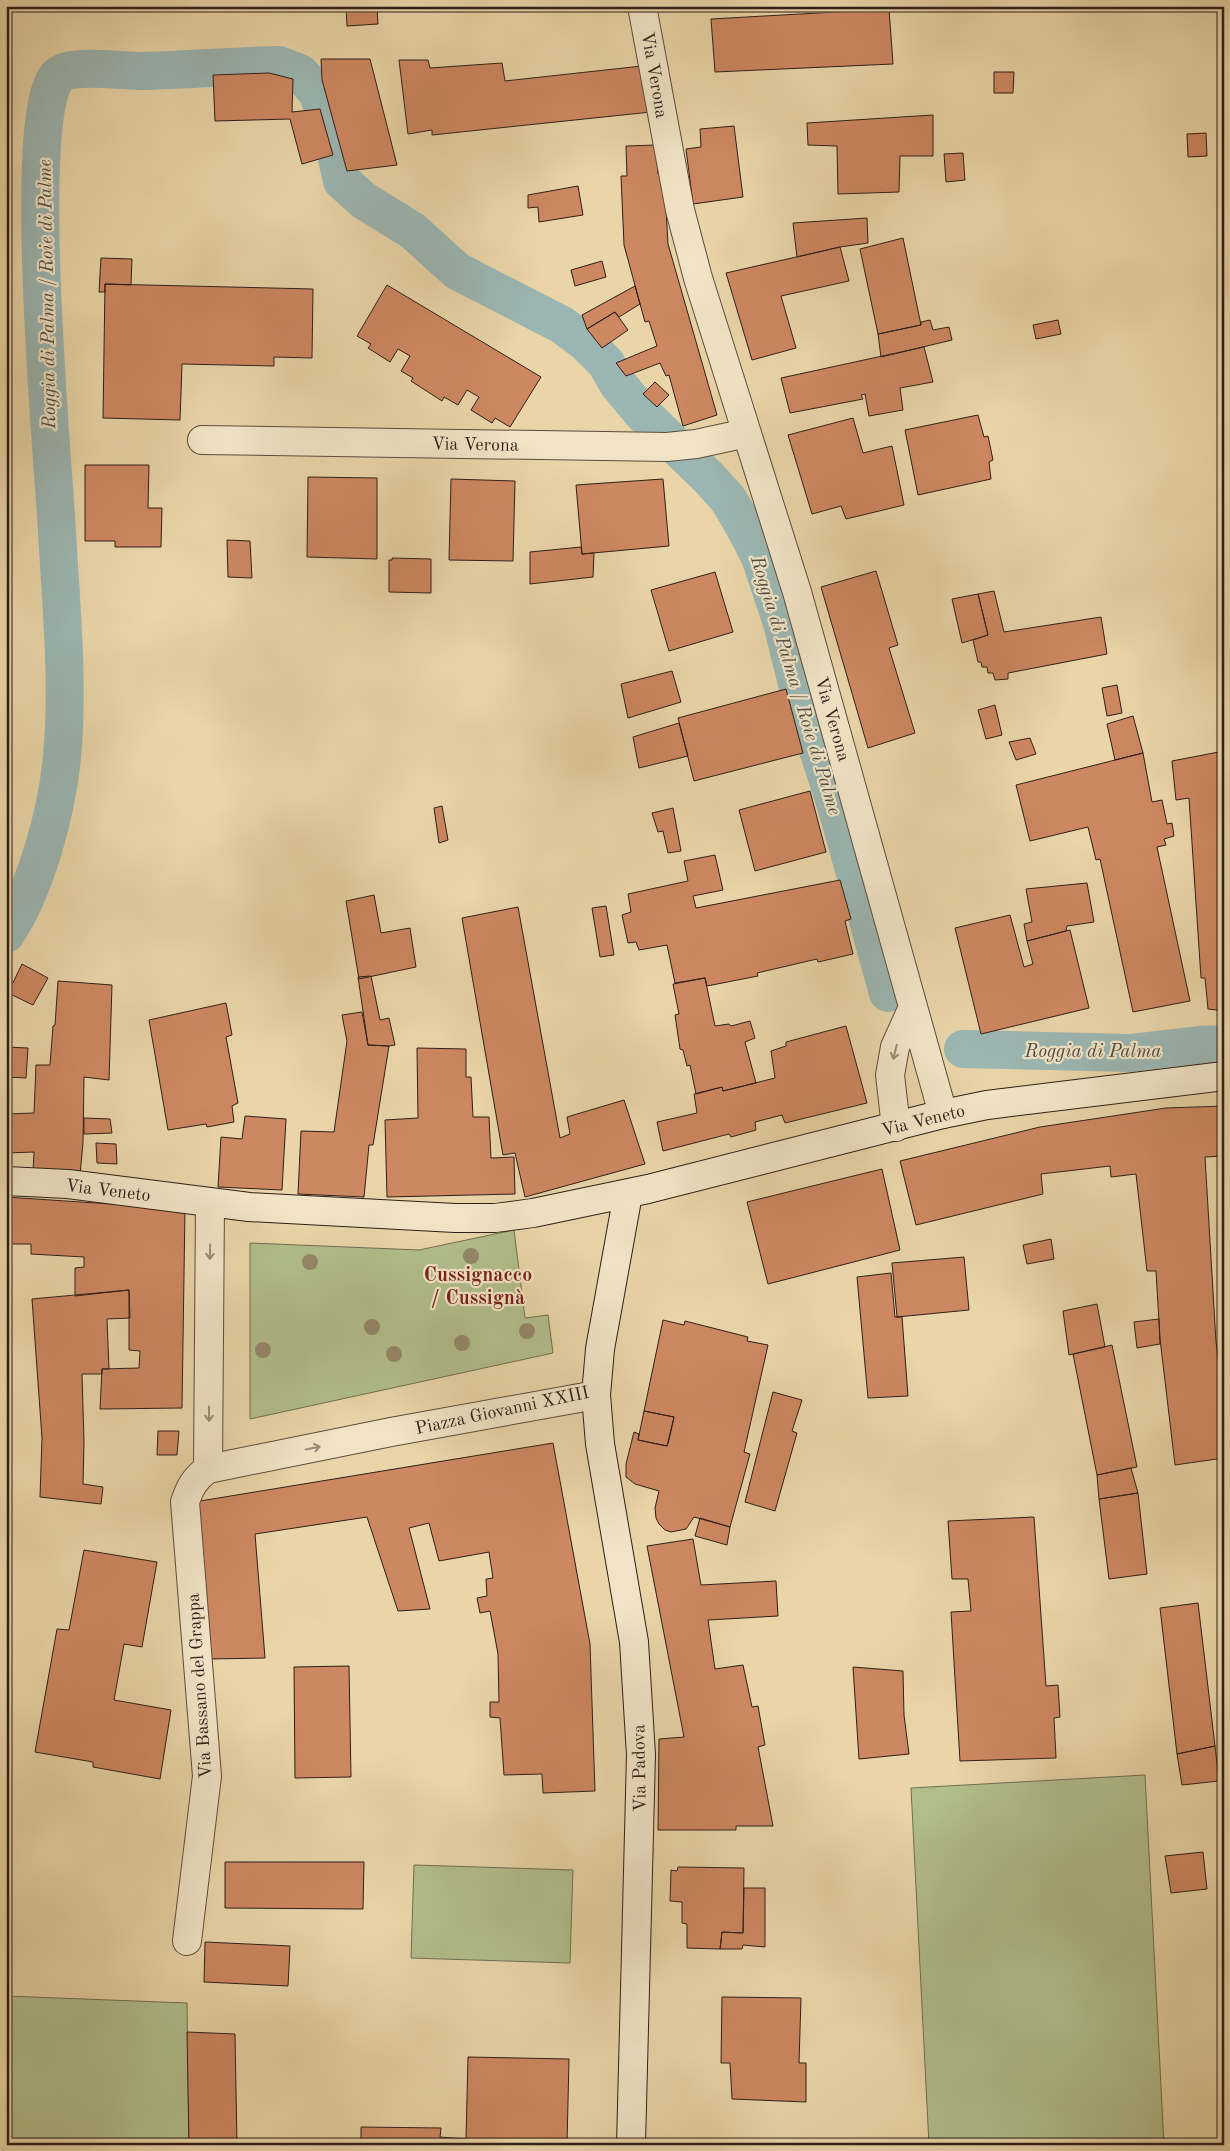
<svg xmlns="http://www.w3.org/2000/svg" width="1230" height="2151" font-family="'Old Standard TT',serif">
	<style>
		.green { fill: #b1be8b; stroke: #706e52 }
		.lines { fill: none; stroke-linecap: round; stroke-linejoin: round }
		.canal { stroke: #9bb6b2; stroke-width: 38 }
		.building { fill: #cd8761; stroke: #2e1f19 }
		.street-casing { stroke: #5d4c3d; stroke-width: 30 }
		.secondary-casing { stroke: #2e1f19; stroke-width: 30 }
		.street { stroke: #f1e4c6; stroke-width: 28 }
		.secondary { stroke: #f1e4c6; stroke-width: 28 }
		.tree { fill: #948769 }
		.oneway { stroke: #998b78 }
		.labels { text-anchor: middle; stroke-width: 4.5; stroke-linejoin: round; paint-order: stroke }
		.street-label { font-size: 18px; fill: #2e1f19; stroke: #f1e4c6 }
		.water-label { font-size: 19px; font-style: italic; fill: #4f4c47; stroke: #f1e4c6 }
		.quarter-label { font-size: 20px; font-weight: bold; fill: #7a1f14; stroke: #f1e4c6 }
	</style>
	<rect width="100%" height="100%" fill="#e9d5a8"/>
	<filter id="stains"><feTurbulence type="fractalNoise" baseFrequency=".004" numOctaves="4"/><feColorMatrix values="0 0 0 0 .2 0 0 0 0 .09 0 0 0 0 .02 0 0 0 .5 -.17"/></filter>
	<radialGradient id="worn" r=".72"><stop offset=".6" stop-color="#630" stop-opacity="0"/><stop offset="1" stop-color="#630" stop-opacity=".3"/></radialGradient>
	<path class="green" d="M514 1230 525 1318 548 1315 553 1353 250 1419V1243L419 1250Z
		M1145 1775 1164 2145H929L911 1788Z
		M414 1865 573 1870 570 1963 411 1958Z
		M6 1996 187 2003 189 2145H6Z"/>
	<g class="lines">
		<path class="canal" d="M6 934C36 889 57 811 62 757 69 684 61 606 57 532 54 471 19 100 60 74 76 64 122 71 142 71 188 70 233 66 279 65L300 73 317 92 330 127 342 181 363 200 413 231 457 271 562 325 586 343 606 363 618 384 643 414 708 477 728 499 744 526 760 557 782 623 797 684 838 812 888 993
			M963 1049 1130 1053 1199 1045 1224 1044"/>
	</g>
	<path class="building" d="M377 6 378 24 347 26 346 8Z
		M889 9 893 64 715 72 711 19Z
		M321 59H370L397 165 347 171 322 80Z
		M399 60H428L430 68 502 63 505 81 642 66 651 112 432 135V130L408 134Z
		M994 72H1014L1013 93H994Z
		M269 73 293 79 292 112 320 109 333 155 302 164 290 119 215 121 213 75Z
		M933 115V156H900L899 192 838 194 837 146 808 145 807 123Z
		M734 126 743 197 693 204 686 149 701 147 700 129Z
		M1206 133 1207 156 1188 157 1187 134Z
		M656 145 658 174H664L668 244 717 415 683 426 669 375 666 376 660 363 626 376 616 363 657 346 649 321 645 322 624 245 621 176H627L626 146Z
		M963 153 965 180 946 182 944 154Z
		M578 186 583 215 539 222 538 207 528 208V195Z
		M867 218 868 243 840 247 797 257 793 223Z
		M903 238 921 325 878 334 860 249Z
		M840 247 849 281 781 296 796 348 752 360 726 273Z
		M101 258 132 259 131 285 105 284V292H99Z
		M602 261 606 277 575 286 571 270Z
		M105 284 313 289 312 358 274 357V366L182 364 180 420 103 418Z
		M387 285 541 377 510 427 495 418 492 423 471 410 479 397 467 390 458 405 444 397 442 401 411 381 413 378 401 371 410 356 398 349 390 362 368 348 371 344 357 336Z
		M635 286 640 304 619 317 615 312 587 329 582 315Z
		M615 312 628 330 602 348 587 329Z
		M930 320 933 330 949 327 952 340 881 357 878 334 921 325V322Z
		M1058 320 1061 334 1036 339 1033 325Z
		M924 347 933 382 900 388 903 410 869 416 865 394 861 395 863 399 790 413 781 378Z
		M655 382 669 395 657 407 643 394Z
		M978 415 984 437 988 436 993 460 989 462 991 479 918 495 905 430Z
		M853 418 863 453 892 446 904 505 846 519 841 506 812 514 788 435Z
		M85 465H149L148 508H162L161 547H115V541H85Z
		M308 477 377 478V559L307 557Z
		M451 479 515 481 513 561 449 560Z
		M663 479 669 546 582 554 576 485Z
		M227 540 250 541 252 578 228 577Z
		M581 547 582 554 594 553 593 577 530 584V552Z
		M392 558 431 559V593L389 592V560H392Z
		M876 571 898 645 889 648 915 733 868 748 821 587Z
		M715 572 733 632 669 651 651 590Z
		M994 591 1004 632 1101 617 1107 654 1008 673V679L995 680 993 673H988L987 667H982L981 662H978L973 640 988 635 978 594Z
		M978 594 988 635 962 643 952 599Z
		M672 671 681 702 628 718 621 684Z
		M1117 685 1122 713 1107 716 1102 688Z
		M786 689 803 753 694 781 678 718Z
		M995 705 1002 735 986 739 978 710Z
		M1133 716 1143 753 1115 760 1107 724Z
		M679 723 688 756 639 768 633 737Z
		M1030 738 1036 754 1016 760 1009 742Z
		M1224 751V1011L1208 1009 1205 978H1201L1189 798 1176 800 1172 761Z
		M1143 753 1152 802 1162 800 1167 824 1172 823 1174 836 1164 839 1166 845 1157 847 1190 1001 1133 1012 1100 859 1096 860 1088 827 1030 841 1016 785Z
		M810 791 826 852 755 871 739 810Z
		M442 806 448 840 439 843 434 808Z
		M673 808 681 851 668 853 663 831 658 832 652 813Z
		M715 855 723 890 693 896 696 908 840 880 851 919 845 921 853 954 818 962 817 959 757 973 758 976 707 986 705 978 675 983 667 945 639 950 636 942 628 943 622 915 631 912 628 894 688 881 684 861Z
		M1087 883 1094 922 1067 926 1066 931 1027 941 1024 924 1032 922 1026 889Z
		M374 895 381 933 410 928 416 967 359 979 346 901Z
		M606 906 614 955 600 957 592 908Z
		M518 907 560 1138 570 1134 567 1117 624 1100 645 1164 525 1197 515 1153 503 1155 462 918Z
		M1010 915 1024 967 1033 964 1027 941 1070 930 1089 1008 981 1034 955 928Z
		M22 964 48 978 33 1005 8 993Z
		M371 976 380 1020 389 1018 395 1045 389 1046 368 1045 358 977Z
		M705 978 715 1026 729 1024 731 1026 750 1021 755 1038 745 1042 756 1083 723 1091 722 1087 696 1094 690 1065 687 1066 683 1050 680 1049 675 1015 679 1014 673 984Z
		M58 981 112 985 109 1080 84 1077 83 1143 80 1175 33 1172 34 1152 6 1153V1114L34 1113 36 1065H50L53 1026 55 1025Z
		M226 1003 232 1035 226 1037 238 1103 232 1106 234 1122 207 1127 206 1124 168 1130 149 1020Z
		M362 1012 368 1045 389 1046 373 1145H369L364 1197 298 1194 301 1131 334 1132 347 1041 342 1015Z
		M846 1026 867 1103 785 1123 782 1115 755 1122 756 1130 731 1137 729 1134 663 1151 657 1122 697 1113 694 1094 722 1087 723 1091 775 1078 771 1051 786 1046V1042Z
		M6 1047 28 1048 26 1078 6 1077Z
		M417 1048 466 1049V1077H471L473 1117H489L491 1158 514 1157 515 1194 387 1197 385 1120 418 1118Z
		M1224 1106V1156L1205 1157 1216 1342 1224 1402V1458L1175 1465 1160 1339 1156 1271H1147L1136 1174 1111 1177 1110 1166 1041 1174 1043 1194 916 1225 900 1161 1040 1127 1166 1108Z
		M245 1116 286 1119 282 1190 218 1187 221 1137 242 1139Z
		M84 1118 110 1119 112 1133 84 1134Z
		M96 1143 116 1144 117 1164 97 1163Z
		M882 1169 900 1250 768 1284 747 1202Z
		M6 1197 185 1209 182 1408 100 1409 102 1369 139 1368 140 1351 129 1350V1290L75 1296V1268L84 1267V1257L31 1254V1244H6Z
		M1051 1239 1054 1259 1027 1264 1023 1245Z
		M964 1257 969 1310 897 1317 892 1263Z
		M891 1273 895 1317H902L908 1396 868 1398 857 1277Z
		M129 1290 130 1318 107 1319 109 1369H102V1374H82L84 1442 83 1484 103 1487 101 1504 40 1497 42 1438 32 1299Z
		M1097 1304 1105 1347 1069 1355 1063 1311Z
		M1159 1319 1160 1344 1137 1348 1134 1322Z
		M663 1320 684 1325 685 1321 748 1337 747 1341 768 1345 744 1452 750 1454 730 1527 694 1517 686 1529 671 1532 665 1530 659 1524 656 1518 655 1508 659 1491 635 1484 626 1477V1464L634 1432 639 1434 638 1440 667 1446 669 1440 674 1417 644 1411Z
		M1112 1345 1137 1467 1097 1475 1073 1354Z
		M773 1392 802 1400 792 1431 797 1433 775 1511 745 1502Z
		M644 1411 674 1417 667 1446 638 1440Z
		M158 1431H179L177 1455H157Z
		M553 1443 590 1644 595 1791 543 1793 542 1774 504 1775 500 1718 490 1717V1702H499L498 1654 490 1611 480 1613 477 1598 487 1596 486 1579 493 1578 489 1552 439 1561 429 1523 409 1528 430 1609 398 1611 367 1517 255 1534 265 1658 209 1659 194 1502Z
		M1131 1468 1138 1493 1099 1499 1097 1475Z
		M1138 1493 1147 1574 1109 1579 1099 1499Z
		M1034 1517 1046 1686 1058 1685 1060 1717 1054 1718 1056 1758 960 1761 951 1612 971 1611 968 1579H952L948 1521Z
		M700 1518 730 1527 727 1545 695 1536Z
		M693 1539 701 1585 776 1581 778 1616 708 1620 715 1669 743 1665 752 1707 758 1706 765 1745 758 1747 773 1826H736V1830H658L659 1739 684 1737 647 1546Z
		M84 1550 157 1562 142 1647 124 1644 114 1700 171 1710 160 1779 93 1767V1762L35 1752 57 1629 69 1630Z
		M1198 1603 1215 1746 1177 1754 1160 1608Z
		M349 1666 351 1777 295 1778 294 1667Z
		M853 1667 903 1671 904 1715 909 1754 859 1759Z
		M1215 1746 1219 1781 1182 1785 1177 1754Z
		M1203 1852 1207 1889 1171 1893 1165 1856Z
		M225 1862H364L363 1909 225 1908Z
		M678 1867 744 1868 743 1933 722 1932 720 1949 687 1948V1924L682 1923V1902L670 1901 671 1870 677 1871Z
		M744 1888H765V1947L743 1945 742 1949H720L722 1932 743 1933Z
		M205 1942 290 1946 288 1986 204 1982Z
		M722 1997 801 1998 799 2063H806V2102L732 2099 730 2063H721Z
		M187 2032 235 2034 237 2145 189 2144Z
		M468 2057 569 2059 567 2145H361V2127L441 2128 440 2137 466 2139Z"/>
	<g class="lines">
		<g class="street-casing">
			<path id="street" d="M642 6 680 210 698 278 797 592 943 1114
				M202 440 667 447 696 444 747 433
				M896 1127 890 1075 895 1047 913 1007
				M210 1203 208 1469 391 1432 596 1395
				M187 1941 207 1776 185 1502C190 1487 195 1478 208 1469"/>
		</g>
		<g class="secondary-casing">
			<path id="secondary" d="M6 1181 68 1184 249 1207 455 1218H495L533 1213 648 1189 943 1114 987 1105 1224 1076
				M628 1194 600 1349 596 1395 600 1444 634 1642 641 1755 631 2145"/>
		</g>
		<use href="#street" class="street"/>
		<use href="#secondary" class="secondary"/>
	</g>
	<g class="tree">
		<circle cx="471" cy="1256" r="8"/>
		<circle cx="310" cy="1262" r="8"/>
		<circle cx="372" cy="1327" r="8"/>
		<circle cx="527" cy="1331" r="8"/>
		<circle cx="462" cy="1343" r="8"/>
		<circle cx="263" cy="1350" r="8"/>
		<circle cx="394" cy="1354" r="8"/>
	</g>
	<defs><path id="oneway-shaft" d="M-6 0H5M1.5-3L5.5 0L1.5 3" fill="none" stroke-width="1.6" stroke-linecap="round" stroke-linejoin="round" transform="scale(1.25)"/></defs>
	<g class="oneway">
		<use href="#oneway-shaft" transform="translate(895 1052) rotate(104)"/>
		<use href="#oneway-shaft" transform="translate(210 1252) rotate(91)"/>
		<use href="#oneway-shaft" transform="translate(209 1414) rotate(90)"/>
		<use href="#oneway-shaft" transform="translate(313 1448) rotate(-12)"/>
	</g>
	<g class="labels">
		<g class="street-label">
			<text transform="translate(655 75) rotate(80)" y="6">Via Verona</text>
			<text transform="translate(475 444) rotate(1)" y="6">Via Verona</text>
			<text transform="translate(833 719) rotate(74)" y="6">Via Verona</text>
			<text transform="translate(923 1120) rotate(-14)" y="6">Via Veneto</text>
			<text transform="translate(108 1190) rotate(7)" y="6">Via Veneto</text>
			<text transform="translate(502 1410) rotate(-12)" y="6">Piazza Giovanni XXIII</text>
			<text transform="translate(199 1686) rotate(-94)" y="6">Via Bassano del Grappa</text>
			<text transform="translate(639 1768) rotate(-91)" y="6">Via Padova</text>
		</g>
		<g class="water-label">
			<text transform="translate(46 294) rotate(-91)" y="7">Roggia di Palma / Roie di Palme</text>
			<text transform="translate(797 685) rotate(73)" y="7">Roggia di Palma / Roie di Palme</text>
			<text x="1093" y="1057">Roggia di Palma</text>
		</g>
		<g class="quarter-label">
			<text x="478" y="1281">Cussignacco<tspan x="478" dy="23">/ Cussignà</tspan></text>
		</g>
	</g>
	<rect width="1230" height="2151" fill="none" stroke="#e9d5a8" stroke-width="25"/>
	<rect x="8" y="8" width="1215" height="2136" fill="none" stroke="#2e1f19" stroke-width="2.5"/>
	<rect x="12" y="12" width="1205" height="2126" fill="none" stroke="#2e1f19"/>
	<rect width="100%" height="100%" filter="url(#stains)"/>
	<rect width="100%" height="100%" fill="url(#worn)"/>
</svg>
